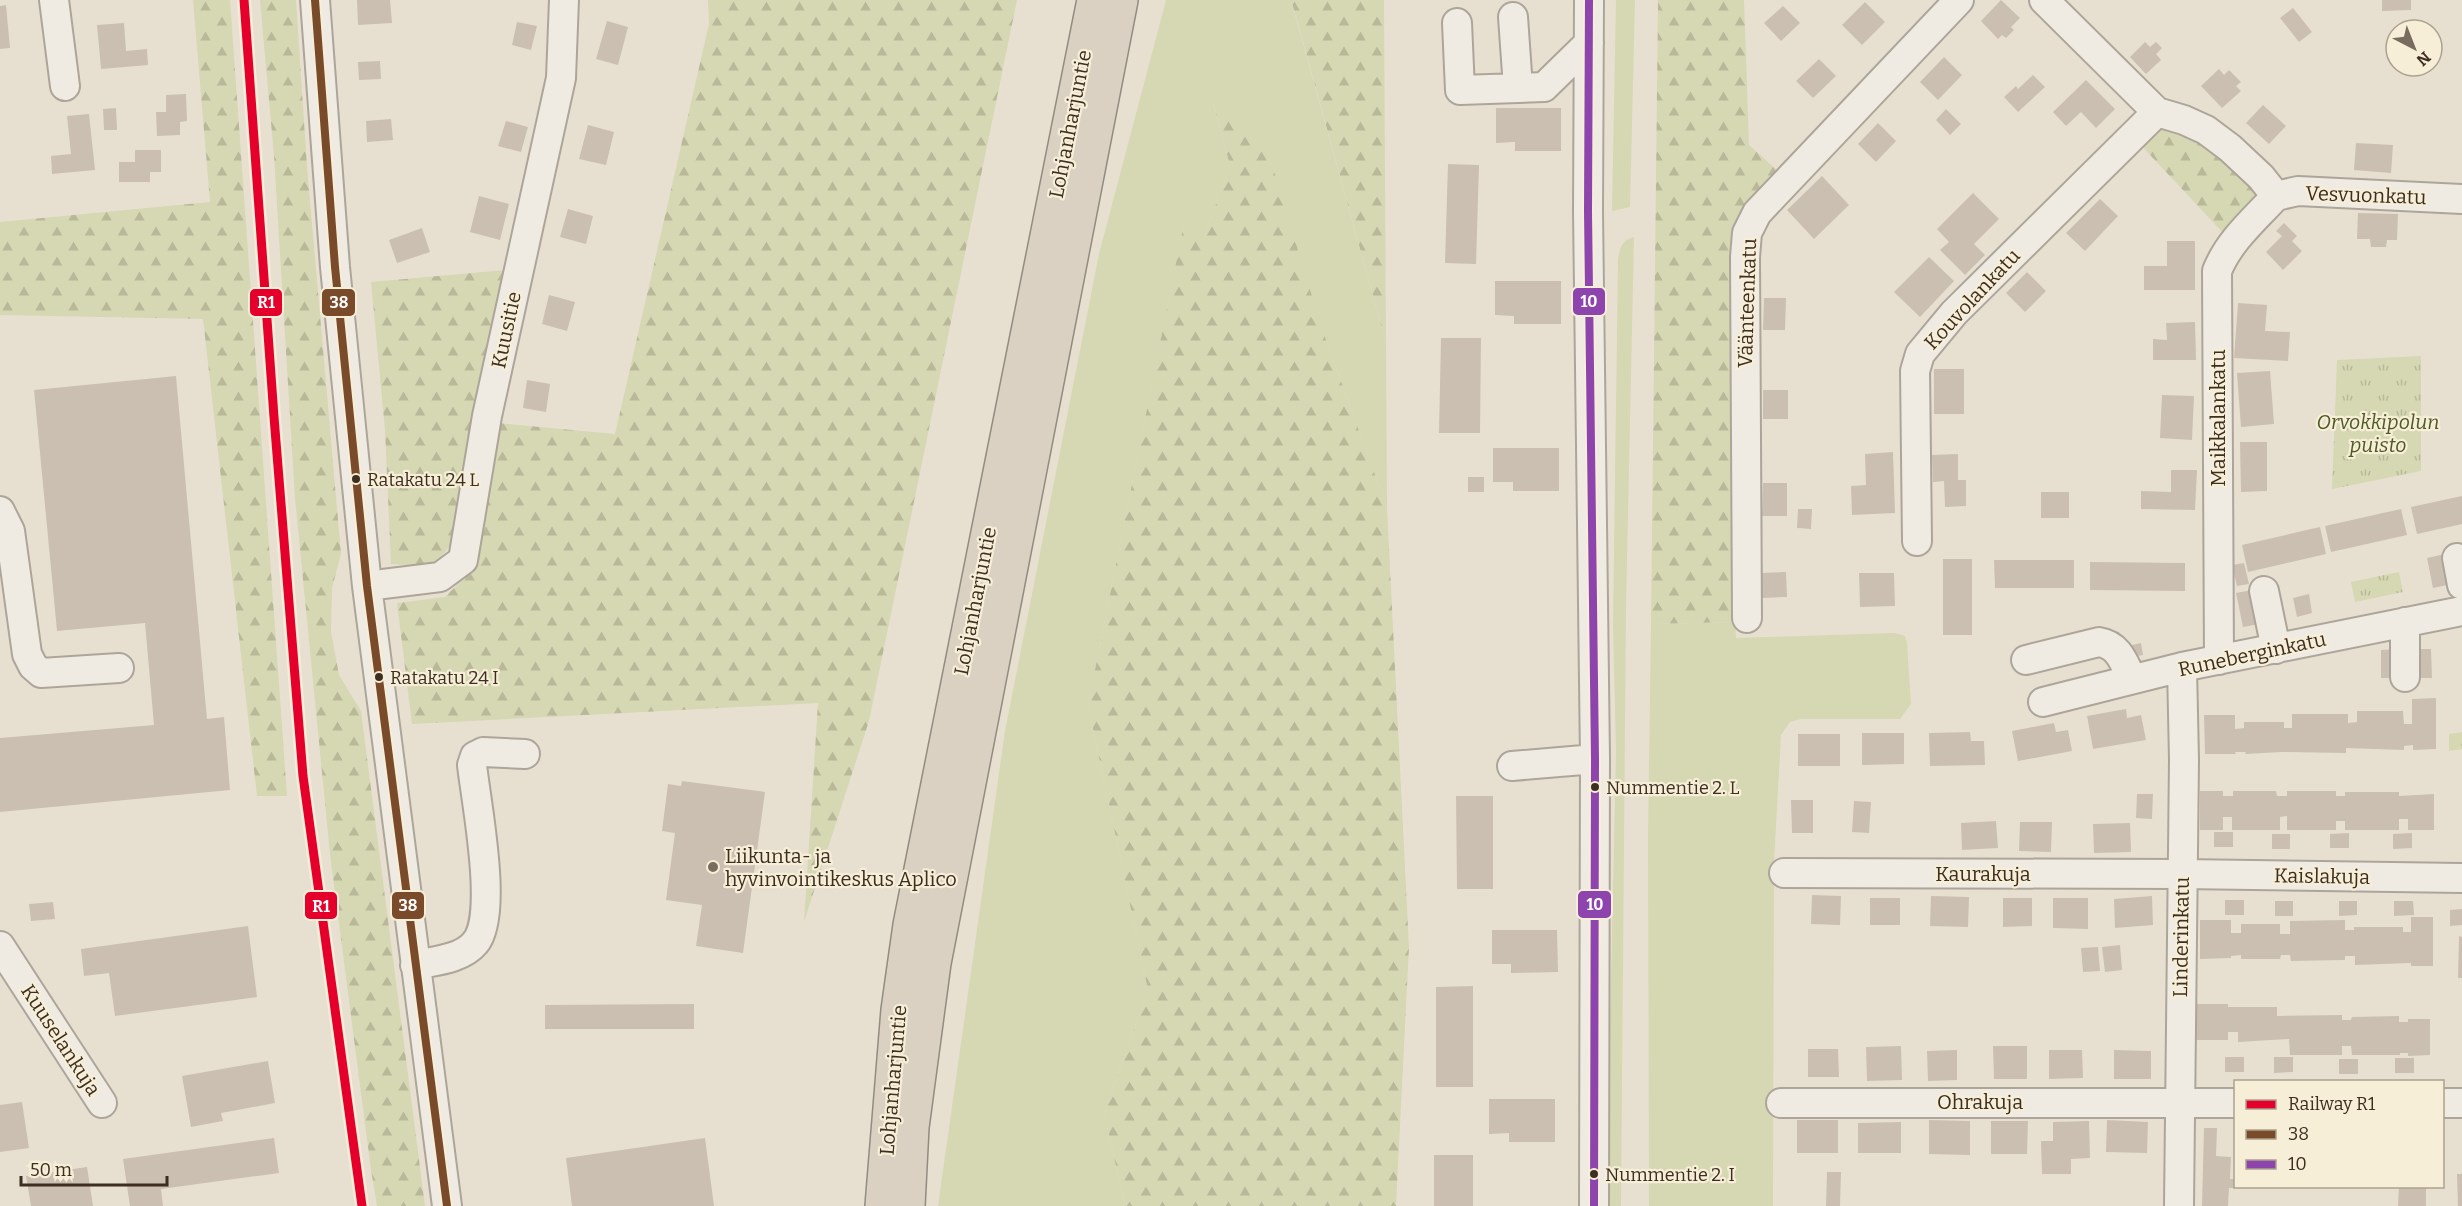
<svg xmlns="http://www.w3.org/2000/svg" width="2462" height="1206" font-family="Bitter,serif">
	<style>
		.green { fill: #d6d7b3 }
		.forest { fill: url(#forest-firs) }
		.park { fill: url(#park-tufts) }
		.building { fill: #cbbfb2 }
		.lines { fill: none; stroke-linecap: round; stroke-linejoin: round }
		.minor-casing { stroke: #ada599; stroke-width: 32 }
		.highway-casing { stroke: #928b80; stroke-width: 36 }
		.minor { stroke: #efebe3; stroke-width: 28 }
		.highway { stroke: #dad1c2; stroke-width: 33 }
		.bus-1-casing { stroke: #f7eed8; stroke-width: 12 }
		.bus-2-casing { stroke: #f7eed8; stroke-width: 12 }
		.bus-1 { stroke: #7a4b2a; stroke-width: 8 }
		.bus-2 { stroke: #8e44ad; stroke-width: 8 }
		.rail-1-casing { stroke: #f7eed8; stroke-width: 14 }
		.rail-1 { stroke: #e4002b; stroke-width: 9 }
		.bus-dot { fill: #3d2e20; stroke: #f7eed8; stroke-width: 2 }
		.poi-dot { fill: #786c5e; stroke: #f7eed8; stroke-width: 2 }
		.labels { text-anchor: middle; stroke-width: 4.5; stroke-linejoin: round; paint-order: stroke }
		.bus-label { font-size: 18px; fill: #3d2e20; stroke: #f7eed8; text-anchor: start }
		.street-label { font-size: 20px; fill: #3d2e20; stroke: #f7eed8 }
		.park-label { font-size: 20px; font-style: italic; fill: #4d5a26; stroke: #f7eed8 }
		.poi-label { font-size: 20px; fill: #3d2e20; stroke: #f7eed8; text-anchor: start }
		.line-badge { stroke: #f7eed8; stroke-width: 2 }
		.badge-label { font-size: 16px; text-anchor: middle; font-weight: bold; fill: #fff }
	</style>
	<defs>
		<pattern id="forest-firs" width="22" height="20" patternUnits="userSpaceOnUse" patternTransform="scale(1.5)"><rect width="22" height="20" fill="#d6d7b3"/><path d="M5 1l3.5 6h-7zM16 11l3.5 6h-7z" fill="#b9b99a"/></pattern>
		<pattern id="park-tufts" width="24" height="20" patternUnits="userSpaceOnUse" patternTransform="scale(1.5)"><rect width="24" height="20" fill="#d6d7b3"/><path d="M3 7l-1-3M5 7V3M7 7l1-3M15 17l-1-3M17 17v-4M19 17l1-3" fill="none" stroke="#b9b99a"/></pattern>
	</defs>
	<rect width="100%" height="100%" fill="#e7e0d1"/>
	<path class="green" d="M1166 0H1291L1386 343 1387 508 1321 326 1212 100 1230 165 1204 237 1184 224 1088 705 1148 990 1104 1113 1125 1206H938L1005 731 1099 254Z
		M1616 0H1635L1630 207 1612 211Z
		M1634 237 1626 607 1621 1206H1606L1616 752 1613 625 1618 259C1620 248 1622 240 1634 237Z
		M1735 622 1736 638 1895 633 1905 636 1907 643 1911 704 1900 719H1801L1790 722 1781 735 1774 862 1773 1206H1649L1648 836 1651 624Z"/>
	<path class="forest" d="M193 0H230L287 796H257L203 319 0 315V222L210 202Z
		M260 0H296L307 167 341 554 332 588 331 632 339 675 361 711 425 1206H377L371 1170 330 854 295 498 274 156Z
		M708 0H1017L869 721 804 922 818 703 412 724 397 603 445 597 475 567 498 423 615 434 709 24Z
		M1291 0H1384L1386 343 1297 20Z
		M1658 0H1744L1749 145 1779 172 1754 203 1735 622 1651 624Z
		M1212 99 1263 135 1321 326 1387 508 1409 947 1396 1206H1125L1104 1113 1148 990 1088 705 1184 223 1204 237 1230 165Z
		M2165 125 2214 147 2256 191V200L2226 236 2136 140Z
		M506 270 457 534C436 570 430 566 391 564L385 430 371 282Z
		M2462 732V749L2449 751V734Z"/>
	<path class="park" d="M2421 356V471L2332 489 2337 360Z
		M2399 572 2403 592 2355 602 2351 582Z"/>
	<path class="building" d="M357 0H390L392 23 358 25Z
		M2001 0 2020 18 2011 27 2014 30 2006 38 2002 35 1998 39 1981 21Z
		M2382 0H2411V10L2382 11Z
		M1865 2 1885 22 1862 45 1842 25Z
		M6 5 10 48 0 49V6Z
		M1783 6 1800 23 1781 41 1764 23Z
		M2293 8 2312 32 2299 42 2280 18Z
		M607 21 628 27 618 65 596 59Z
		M517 22 537 26 531 50 512 45Z
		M124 23 126 51 147 49 148 65 101 69 97 25Z
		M2145 42 2150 47 2156 42 2162 48 2156 54 2161 60 2146 74 2130 57Z
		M1944 57 1962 75 1938 100 1920 82Z
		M1819 59 1836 76 1813 98 1796 81Z
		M380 61 381 79 359 80 358 62Z
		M2219 69 2224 75 2229 70 2241 82 2236 86 2241 91 2222 108 2201 86Z
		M2033 75 2045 87 2018 112 2004 97 2016 86 2018 89Z
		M2086 80 2115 109 2096 128 2081 112 2066 126 2053 112Z
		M186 94 187 121 180 122V135L157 136 156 112H166V95Z
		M2263 105 2286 126 2269 144 2246 123Z
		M116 108 117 130H104L103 109Z
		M1496 108H1561V151H1515V142L1496 143Z
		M1946 109 1961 124 1950 135 1936 120Z
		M89 114 95 170 52 174 51 156 71 154 67 116Z
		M391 119 393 140 367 142 366 121Z
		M506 121 528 127 521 152 498 146Z
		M1878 123 1896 141 1876 162 1858 144Z
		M588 125 614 132 606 165 579 159Z
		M2356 143 2393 145 2391 173 2354 170Z
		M135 150H161V172H150V182H119V162H135Z
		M1448 164 1479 165 1476 264 1445 263Z
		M1822 176 1849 205 1814 239 1787 210Z
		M1973 193 1999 219 1974 244 1985 255 1965 275 1940 250 1949 242 1937 229Z
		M479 196 509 204 500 240 470 232Z
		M2100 199 2118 216 2085 251 2066 233Z
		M568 209 593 216 586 244 560 237Z
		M2358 213 2398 214 2397 240H2387L2386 247H2371L2370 239H2357Z
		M2284 223 2297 236 2292 241 2302 251 2283 270 2266 252 2282 236 2276 231Z
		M422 228 430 252 397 263 389 240Z
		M2167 241H2195V290H2144V266H2167Z
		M1929 257 1954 281 1920 317 1894 292Z
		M2027 272 2046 291 2025 312 2006 293Z
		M1495 281H1561V324H1514V316L1495 315Z
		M549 295 575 302 567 331 542 324Z
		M1764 298H1786L1785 330H1763Z
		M2238 303 2267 305 2265 331 2290 332 2288 361 2234 358Z
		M2195 322 2196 360H2153V339L2167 340 2166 323Z
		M1441 338H1481L1480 433H1439Z
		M1934 369H1964V414H1934Z
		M2270 371 2274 424 2241 427 2237 373Z
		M176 376 207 719 224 717 230 790 0 812V738L154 725 145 623 57 631 34 390Z
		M527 380 550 384 546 412 523 408Z
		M1763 390H1788V419H1763Z
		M2162 395 2194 396 2192 440 2160 438Z
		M2240 442H2267V491L2241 492Z
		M1493 448H1559V491H1513V482H1493Z
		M1893 452 1895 513 1852 515 1851 486 1866 485 1865 454Z
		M1958 454V480H1966V506L1945 507 1944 481 1933 482 1932 455Z
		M2171 470H2197L2195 510 2141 509V491L2171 492Z
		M1468 477H1484V492H1468Z
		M1763 483H1787V516H1762Z
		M2041 492H2069V518H2041Z
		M2462 496V524L2417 534 2411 507Z
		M1798 509H1812L1811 529 1797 528Z
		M2401 509 2407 535 2331 552 2325 526Z
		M2320 527 2326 554 2248 572 2242 545Z
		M2445 554 2452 584 2433 588 2427 558Z
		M1943 559H1972V635H1943Z
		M1994 560H2074V588H1995Z
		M2090 562 2185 563V591L2090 590Z
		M2244 563 2249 584 2237 586 2232 565Z
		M1786 572 1787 597 1762 598 1761 573Z
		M1859 573H1894L1895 606 1860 607Z
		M2252 590 2259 624 2243 627 2236 593Z
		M2309 594 2312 613 2297 617 2293 598Z
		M2141 643 2143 655 2130 657 2128 646Z
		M2396 649 2397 678H2381V650Z
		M2416 649H2431L2432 678H2416Z
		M2436 698V749L2413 750V745L2404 746V750L2346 748V753L2282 752 2245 754 2246 752H2235L2236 754H2205L2204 715H2235V729L2244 728V722H2284V728H2292V714H2348V723L2357 722V711H2403L2404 724H2412V699Z
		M2126 709 2127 718 2141 715 2146 740 2093 749 2087 716Z
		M2054 723 2056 732 2068 730 2072 751 2018 761 2012 731Z
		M1970 732 1971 741H1984L1985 765 1930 766 1929 733Z
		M1862 733H1904V764L1862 765Z
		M1798 734H1840V766H1798Z
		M682 781 765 792 743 953 696 946 702 905 666 900 675 833 662 831 668 784 681 786Z
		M2200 791H2223V796H2233V791H2276L2277 796H2287V791H2336V796H2345V792H2399V796L2434 794V830H2408V819H2399V830H2345V821H2336V830H2287V816L2280 817V830H2232V817H2223V830H2200Z
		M2137 794H2153L2152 819 2136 818Z
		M1456 796H1493V889H1457Z
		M1791 800H1813V833H1792Z
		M1854 801 1871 802 1869 833 1852 832Z
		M1996 821 1998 848 1962 850 1961 823Z
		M2020 822H2052L2051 852 2019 851Z
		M2130 823 2131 852 2094 853 2093 824Z
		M2214 832H2233V847H2214Z
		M2349 833V848H2330V834Z
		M2412 833V848L2393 849V834Z
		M2272 834H2290V849H2272Z
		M1812 895 1841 896 1840 925 1811 924Z
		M1931 896 1969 897 1968 927 1930 926Z
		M2152 896 2153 925 2115 928 2114 899Z
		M1870 898H1900V925H1870Z
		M2003 898H2032V926L2003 927Z
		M2053 898H2088V929L2053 928Z
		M2225 900H2244V915H2225Z
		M2275 901H2293V916H2275Z
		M2339 901H2357V915L2339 916Z
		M2394 901H2413L2414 915 2394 916Z
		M53 902 55 919 31 921 29 904Z
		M2462 909V925L2450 926V910Z
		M2411 917H2433V966H2411V963L2355 965V956H2345V960L2291 961 2290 955H2281L2280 959H2241V955L2231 956V958L2200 959V920H2231V933H2241V924H2280V934H2290V921L2345 920V930H2354V927H2403V932H2411Z
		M248 926 257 997 115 1016 109 973 84 976 81 949Z
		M1492 930H1557L1558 972 1511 973V964H1492Z
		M2459 936 2462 937V978H2458Z
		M2120 945 2122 970 2105 972 2102 947Z
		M2098 947 2100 971 2083 972 2081 948Z
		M1473 986V1087H1436V987Z
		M694 1004V1029H545V1005Z
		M2197 1004H2228V1007H2277V1016L2342 1015V1020H2351L2352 1017 2399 1016V1022H2408V1019H2430V1055L2408 1056V1053H2400V1055H2352L2351 1046H2342V1055H2290L2289 1039 2238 1042V1032H2228V1040H2197Z
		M1901 1046 1902 1080 1867 1081 1866 1047Z
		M1993 1046H2027V1079H1994Z
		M1808 1049H1838L1839 1077H1808Z
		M1957 1050V1080L1928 1081 1927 1051Z
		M2049 1050H2082L2083 1078 2049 1079Z
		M2114 1050 2151 1051V1079H2114Z
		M2225 1057H2244V1072H2225Z
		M2274 1057H2293V1072L2274 1073Z
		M2395 1058H2414V1073H2395Z
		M2339 1059H2358V1074H2339Z
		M268 1061 275 1103 221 1113 223 1121 191 1127 182 1076Z
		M1489 1099H1555V1142H1509V1133L1489 1134Z
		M22 1102 29 1148 0 1152V1105Z
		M1797 1120H1838V1153H1797Z
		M1929 1120 1970 1121V1155L1929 1154Z
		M2107 1120 2148 1122 2147 1153 2106 1152Z
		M1991 1121H2028L2027 1154H1991Z
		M2089 1121 2090 1158 2071 1159V1174H2042L2041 1141H2053V1122Z
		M1901 1122V1153H1858V1123Z
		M2204 1128H2217L2216 1156 2231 1157 2230 1179H2236V1188H2229L2228 1206H2202Z
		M274 1138 279 1173 161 1189 163 1206H130L123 1159Z
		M705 1138 714 1206H572L566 1158Z
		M1434 1155H1473V1206H1434Z
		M87 1167 93 1206H31L26 1176Z
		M1827 1172H1841L1840 1206H1826Z
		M2457 1174H2462V1206H2458Z
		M2399 1186H2426V1206H2398Z"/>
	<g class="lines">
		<g class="minor-casing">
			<path id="minor" d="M54 0 65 86
				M315 0 335 267 367 586 447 1206
				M1589 0 1588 211 1595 759 1594 1206
				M2044 0 2157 112 2184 120 2206 130 2230 148 2261 177 2276 196 2298 191 2462 199
				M1513 17 1518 88
				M1457 23 1460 90 1544 87 1589 43
				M0 511 10 531 27 654 33 666 41 673 119 668
				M1917 541 1915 371 1920 354 1954 313 2157 112
				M2457 558 2462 585
				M367 586 440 577 463 560 487 416 561 78 564 0
				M2264 591 2276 649
				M1747 618 1745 257 1747 233 1757 213 1959 0
				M2405 622V677
				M2026 660 2099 642C2119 645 2124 663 2132 679
				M2219 660 2217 271C2229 241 2254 220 2276 196
				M2043 702 2182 667 2462 611
				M1512 766 1595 759
				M1784 873 2182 874 2462 878
				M0 946 102 1103
				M415 965C434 961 462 959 475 943 499 916 476 802 472 765L475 756 483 752 525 754
				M1781 1103H2236
				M2442 1103H2462
				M2179 1206 2184 760 2182 667"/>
		</g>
		<g class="highway-casing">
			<path id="highway" d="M882 1206 898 1010 910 925 1094 0
				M908 1206 912 1127 934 963 1121 0"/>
		</g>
		<use href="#minor" class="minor"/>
		<use href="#highway" class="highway"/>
		<g class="bus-1-casing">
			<path id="bus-1" d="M315 0 335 267 367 586 447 1206"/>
		</g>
		<g class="bus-2-casing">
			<path id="bus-2" d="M1589 0 1588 211 1595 759 1594 1206"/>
		</g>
		<use href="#bus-1" class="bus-1"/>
		<use href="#bus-2" class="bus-2"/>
		<g class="rail-1-casing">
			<path id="rail-1" d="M244 0 274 417 303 776 362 1206"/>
		</g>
		<use href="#rail-1" class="rail-1"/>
	</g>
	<g class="bus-dot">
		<circle cx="356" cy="479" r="5"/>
		<circle cx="379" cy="677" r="5"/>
		<circle cx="1595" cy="787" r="5"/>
		<circle cx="1594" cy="1174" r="5"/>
	</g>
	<circle class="poi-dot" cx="713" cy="867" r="6"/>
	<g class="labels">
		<g class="bus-label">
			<text x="367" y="486">Ratakatu 24 L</text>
			<text x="390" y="684">Ratakatu 24 I</text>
			<text x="1606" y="794">Nummentie 2. L</text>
			<text x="1605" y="1181">Nummentie 2. I</text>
		</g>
		<g class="street-label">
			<text transform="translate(1070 124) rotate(-79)" y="7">Lohjanharjuntie</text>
			<text transform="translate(2366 195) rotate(2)" y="7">Vesvuonkatu</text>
			<text transform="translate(1972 299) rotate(-47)" y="7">Kouvolankatu</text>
			<text transform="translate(1747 303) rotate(-88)" y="7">Väänteenkatu</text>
			<text transform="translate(506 330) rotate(-78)" y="7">Kuusitie</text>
			<text transform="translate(2218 418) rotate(-90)" y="7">Maikkalankatu</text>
			<text transform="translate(975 601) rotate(-79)" y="7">Lohjanharjuntie</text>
			<text transform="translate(2252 654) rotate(-12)" y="7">Runeberginkatu</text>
			<text x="1983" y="881">Kaurakuja</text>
			<text transform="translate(2322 876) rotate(1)" y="7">Kaislakuja</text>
			<text transform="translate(2181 937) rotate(-89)" y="7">Linderinkatu</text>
			<text transform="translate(61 1040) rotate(57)" y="7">Kuuselankuja</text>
			<text transform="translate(893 1080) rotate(-85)" y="7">Lohjanharjuntie</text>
			<text x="1980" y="1109">Ohrakuja</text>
		</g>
		<g class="park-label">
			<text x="2378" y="429">Orvokkipolun<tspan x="2378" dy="23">puisto</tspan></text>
		</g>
		<g class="poi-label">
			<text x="725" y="863">Liikunta- ja<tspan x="725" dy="23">hyvinvointikeskus Aplico</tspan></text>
		</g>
	</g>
	<g class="line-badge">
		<rect x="1572" y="287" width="34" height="29" rx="6" fill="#8e44ad"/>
		<rect x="249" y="288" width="34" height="29" rx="6" fill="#e4002b"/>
		<rect x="321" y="288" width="35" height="29" rx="6" fill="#7a4b2a"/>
		<rect x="1577" y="890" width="35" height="29" rx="6" fill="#8e44ad"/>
		<rect x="391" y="891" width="34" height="29" rx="6" fill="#7a4b2a"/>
		<rect x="304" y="891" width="34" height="29" rx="6" fill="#e4002b"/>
	</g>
	<g class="badge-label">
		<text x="1589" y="307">10</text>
		<text x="266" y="308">R1</text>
		<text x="339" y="308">38</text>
		<text x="1595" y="910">10</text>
		<text x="408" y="911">38</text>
		<text x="321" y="912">R1</text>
	</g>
	<rect x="2234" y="1080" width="210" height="108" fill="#f7eed8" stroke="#ada18e" stroke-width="1.5"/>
	<rect x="2246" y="1100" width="30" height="9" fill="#e4002b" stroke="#ada18e" stroke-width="1.5"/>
	<text x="2288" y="1110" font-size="18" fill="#3d2e20">Railway R1</text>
	<rect x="2246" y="1130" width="30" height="9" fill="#7a4b2a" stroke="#ada18e" stroke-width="1.5"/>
	<text x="2288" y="1140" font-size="18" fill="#3d2e20">38</text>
	<rect x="2246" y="1160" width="30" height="9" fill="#8e44ad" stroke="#ada18e" stroke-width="1.5"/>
	<text x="2288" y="1170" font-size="18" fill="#3d2e20">10</text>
	<g transform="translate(2414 48) rotate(138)"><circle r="28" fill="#f7eed8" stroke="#ada18e" stroke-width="1.5"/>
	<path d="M0-4.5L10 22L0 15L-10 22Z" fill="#786c5e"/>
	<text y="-9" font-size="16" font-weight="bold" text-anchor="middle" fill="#3d2e20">N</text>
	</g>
	<path d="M21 1176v9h146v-9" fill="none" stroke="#3d2e20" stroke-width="3"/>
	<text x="30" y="1176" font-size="18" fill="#3d2e20" stroke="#f7eed8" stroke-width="4.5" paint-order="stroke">50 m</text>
</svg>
